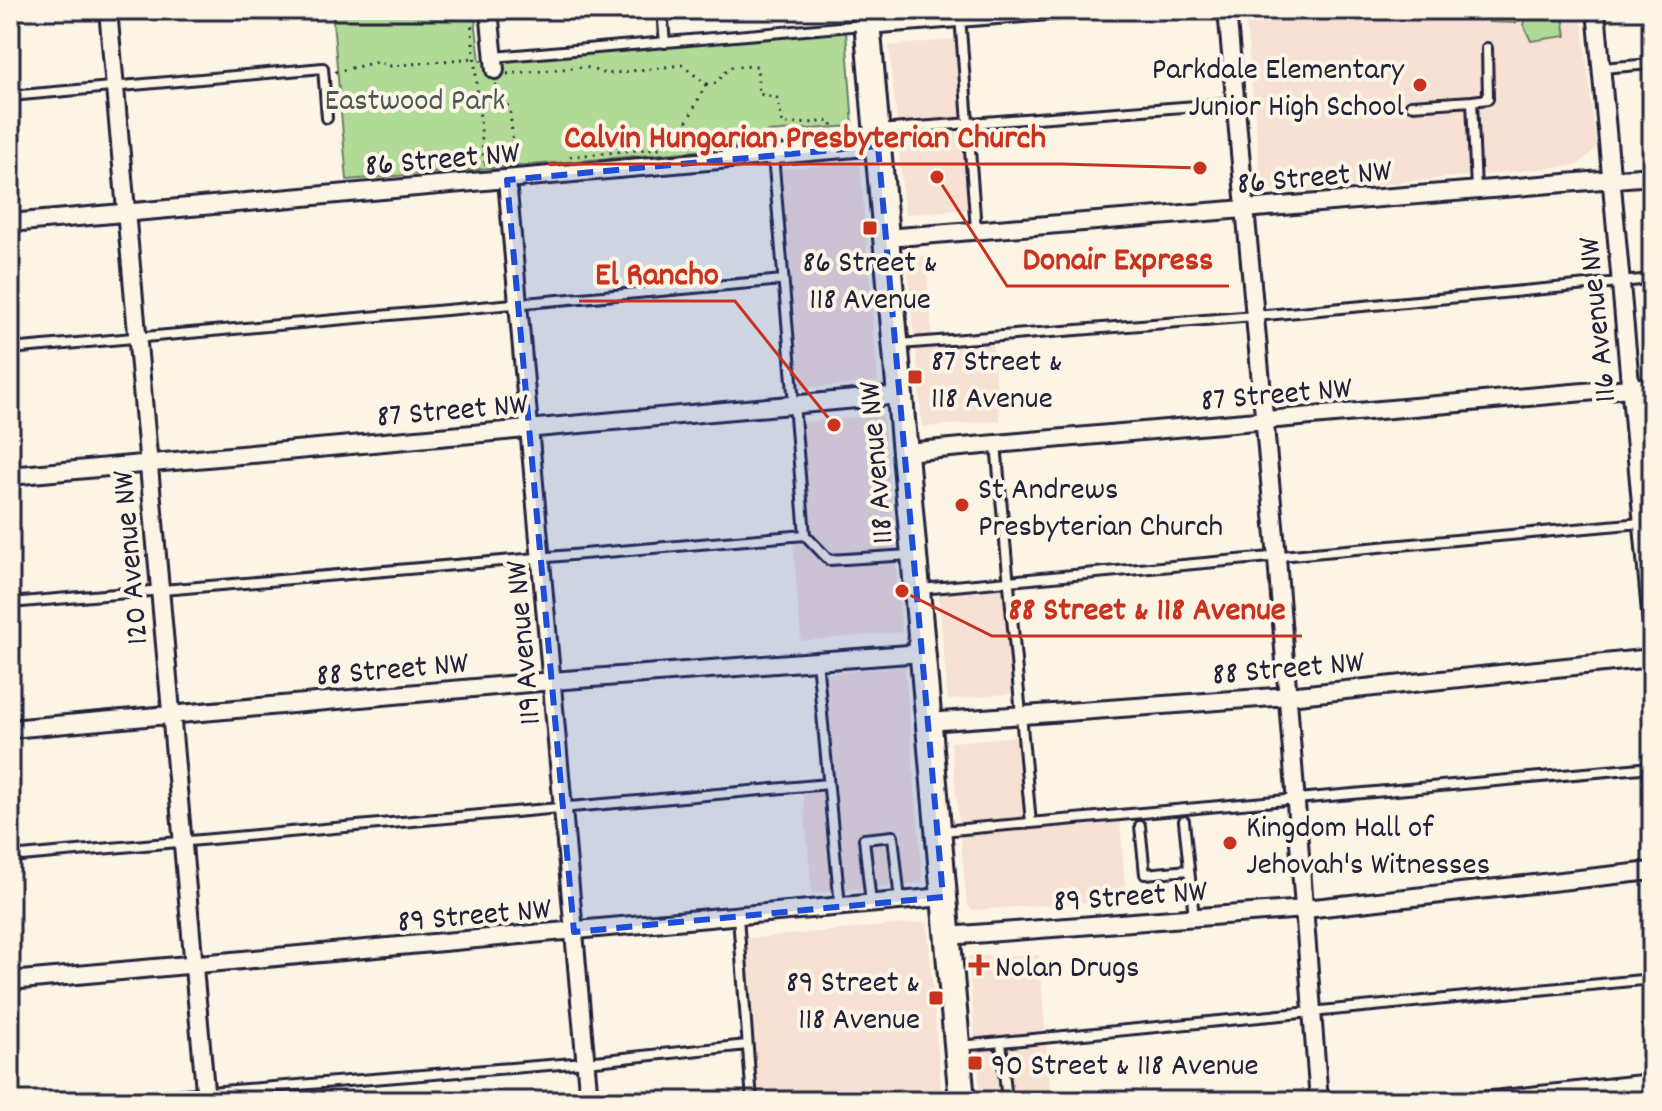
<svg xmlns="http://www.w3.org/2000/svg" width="1662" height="1111" font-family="Dekko,sans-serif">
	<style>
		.built { fill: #f7e0d4 }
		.green { fill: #b1da96; stroke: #6a7e68; stroke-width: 2 }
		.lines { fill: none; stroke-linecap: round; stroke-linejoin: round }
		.lane-casing { stroke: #22223b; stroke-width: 14 }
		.street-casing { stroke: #22223b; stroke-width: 22 }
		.secondary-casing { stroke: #22223b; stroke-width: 30 }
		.path { stroke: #22223b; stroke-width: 3; stroke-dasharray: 2 6; stroke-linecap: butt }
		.lane { stroke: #fcf5e5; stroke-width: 8 }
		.street { stroke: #fcf5e5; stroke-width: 16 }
		.secondary { stroke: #fcf5e5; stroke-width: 24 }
		.marked { fill: #1d4ed8; fill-opacity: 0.2; stroke: #1d4ed8; stroke-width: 6; stroke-dasharray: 16 10; stroke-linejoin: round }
		.poi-dot { fill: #c8321e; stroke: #fcf5e5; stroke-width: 3 }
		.labels { text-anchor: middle; stroke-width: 8; stroke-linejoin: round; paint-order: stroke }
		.poi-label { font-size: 32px; fill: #22223b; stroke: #fcf5e5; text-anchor: start }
		.park-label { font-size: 32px; fill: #4d5956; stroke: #fcf5e5 }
		.street-label { font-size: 32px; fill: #22223b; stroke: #fcf5e5 }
		.leader { fill: none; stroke: #c8321e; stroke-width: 3 }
		.callout-dot { fill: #c8321e; stroke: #fcf5e5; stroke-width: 3 }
		.callout-label { font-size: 34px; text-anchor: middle; font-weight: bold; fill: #c8321e; stroke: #fcf5e5; stroke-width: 8; stroke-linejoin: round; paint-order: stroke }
	</style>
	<rect width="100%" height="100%" fill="#fcf5e5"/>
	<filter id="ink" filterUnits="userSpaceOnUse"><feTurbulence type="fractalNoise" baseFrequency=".0125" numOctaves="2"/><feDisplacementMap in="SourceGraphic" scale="16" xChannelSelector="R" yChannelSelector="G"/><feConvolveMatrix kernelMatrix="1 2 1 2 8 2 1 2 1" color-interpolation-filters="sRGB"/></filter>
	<g filter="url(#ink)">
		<path class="built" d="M1257 10H1581L1596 148 1578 165 1280 194 1261 183 1246 23Z
			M956 39 963 119 897 124 889 46Z
			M963 128 971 209 905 214 897 134Z
			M860 162 878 382 798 389 780 169Z
			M926 255 932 335 914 337 907 259Z
			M992 341 1000 421 922 427 916 349Z
			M883 415 902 632 801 641 793 540 800 539 791 423Z
			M1004 584 1015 693 948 700 938 590Z
			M905 666 923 883 812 893 803 793 821 791 812 675Z
			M1020 736 1026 828 1120 820 1126 900 973 910 967 905 951 742Z
			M927 922 942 1101H758L744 939Z
			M1039 955 1051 1101H981L968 956Z"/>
		<path class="green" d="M332 10H474L480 61 846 31 853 126 768 132 757 146 347 180Z
			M1489 10H1525L1516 23 1489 22Z
			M1532 10H1562L1566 36 1531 41 1523 24Z"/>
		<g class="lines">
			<g class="lane-casing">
				<path id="lane" d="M662 10 665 43
					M960 16 976 230
					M494 57 863 25
					M1601 68 1652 64
					M10 96 323 68 327 118
					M1411 105 1472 101
					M878 130 1236 103
					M1476 189 1472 101 1488 99 1487 48
					M900 344 1255 316 1652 279
					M10 349 783 280
					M996 444 1031 823
					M805 535 829 560 910 555
					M921 589 1652 522
					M10 603 805 535 773 155
					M817 660 840 906
					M1184 821 1194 917
					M1140 826 1145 874 1189 870
					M942 831 1652 767
					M10 857 828 784
					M871 903 864 839 893 836 900 901
					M738 917 752 1101
					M1001 1042 1007 1101
					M960 1046 1652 979
					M97 1101 586 1062 747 1045"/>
			</g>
			<g class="street-casing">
				<path id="street" d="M108 10 206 1101
					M489 10 495 70
					M1227 10 1277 558 1319 1101
					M1596 10 1652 624
					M867 25 1063 10
					M507 180 589 1101
					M10 223 878 146
					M886 238 1652 176
					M905 452 1652 386
					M10 476 900 395
					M928 722 1288 696 1652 658
					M10 729 552 681 922 653
					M947 936 1305 909 1652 871
					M10 981 943 897
					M1483 1101 1652 1083"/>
			</g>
			<g class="secondary-casing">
				<path id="secondary" d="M866 10 962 1101"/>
			</g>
			<path class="path" d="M470 10 484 162
				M335 72 377 62 391 66 473 58
				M507 74 585 67 606 74 682 65 706 84 688 120 660 148 564 157
				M495 84 510 110 513 144
				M706 84 716 83 730 67 757 66 759 94 777 98 783 125 832 121 833 134
				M484 163H496
				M496 164 513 144 516 165"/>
			<use href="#lane" class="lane"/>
			<use href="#street" class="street"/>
			<use href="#secondary" class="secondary"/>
		</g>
	</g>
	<path class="marked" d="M878 146 943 897 574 932 507 180Z"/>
	<g class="poi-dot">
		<circle cx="1420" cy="85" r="8"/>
		<rect x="862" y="220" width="16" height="16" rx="4"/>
		<rect x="907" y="369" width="16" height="16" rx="4"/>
		<circle cx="962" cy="505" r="8"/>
		<circle cx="1230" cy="843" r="8"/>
		<path d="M975 953h8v8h8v8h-8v8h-8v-8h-8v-8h8z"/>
		<rect x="928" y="990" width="16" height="16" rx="4"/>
		<rect x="967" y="1055" width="16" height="16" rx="4"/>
	</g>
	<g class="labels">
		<g class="poi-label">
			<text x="1404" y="78" text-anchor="end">Parkdale Elementary<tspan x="1404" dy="37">Junior High School</tspan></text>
			<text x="870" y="271" text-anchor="middle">86 Street &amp;<tspan x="870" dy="37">118 Avenue</tspan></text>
			<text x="931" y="370">87 Street &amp;<tspan x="931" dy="37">118 Avenue</tspan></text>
			<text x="978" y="498">St Andrews<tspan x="978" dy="37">Presbyterian Church</tspan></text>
			<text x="1246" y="836">Kingdom Hall of<tspan x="1246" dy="37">Jehovah's Witnesses</tspan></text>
			<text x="995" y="976">Nolan Drugs</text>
			<text x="920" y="991" text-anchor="end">89 Street &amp;<tspan x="920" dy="37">118 Avenue</tspan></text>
			<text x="991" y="1074">90 Street &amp; 118 Avenue</text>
		</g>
		<g class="park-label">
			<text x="415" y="109">Eastwood Park</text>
		</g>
		<g class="street-label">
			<text transform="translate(442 157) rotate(-5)" y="11">86 Street NW</text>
			<text transform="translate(1314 175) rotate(-5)" y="11">86 Street NW</text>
			<text transform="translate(1595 320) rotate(-96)" y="11">116 Avenue NW</text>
			<text transform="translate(1276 392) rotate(-5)" y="11">87 Street NW</text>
			<text transform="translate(452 408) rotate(-5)" y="11">87 Street NW</text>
			<text transform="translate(874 463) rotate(-95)" y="11">118 Avenue NW</text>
			<text transform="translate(128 558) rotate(-95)" y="11">120 Avenue NW</text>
			<text transform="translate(521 643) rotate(-95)" y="11">119 Avenue NW</text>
			<text transform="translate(1288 666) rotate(-5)" y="11">88 Street NW</text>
			<text transform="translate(392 667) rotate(-5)" y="11">88 Street NW</text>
			<text transform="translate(1130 894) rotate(-4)" y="11">89 Street NW</text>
			<text transform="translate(474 913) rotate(-5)" y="11">89 Street NW</text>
		</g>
	</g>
	<path class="leader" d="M1200 168L1062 164H548M937 177L1007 286H1229M834 425L735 301H579M902 591L992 636H1302"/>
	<g class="callout-dot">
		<circle cx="1200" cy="168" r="8"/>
		<circle cx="937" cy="177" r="8"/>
		<circle cx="834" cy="425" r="8"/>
		<circle cx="902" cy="591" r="8"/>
	</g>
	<g class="callout-label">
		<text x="805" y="147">Calvin Hungarian Presbyterian Church</text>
		<text x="1118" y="269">Donair Express</text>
		<text x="657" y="284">El Rancho</text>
		<text x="1147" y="619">88 Street &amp; 118 Avenue</text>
	</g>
	<rect width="1662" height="1111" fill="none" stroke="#fcf5e5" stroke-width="40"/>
	<rect x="20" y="20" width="1622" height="1071" fill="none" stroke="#22223b" stroke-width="3" filter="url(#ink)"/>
</svg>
